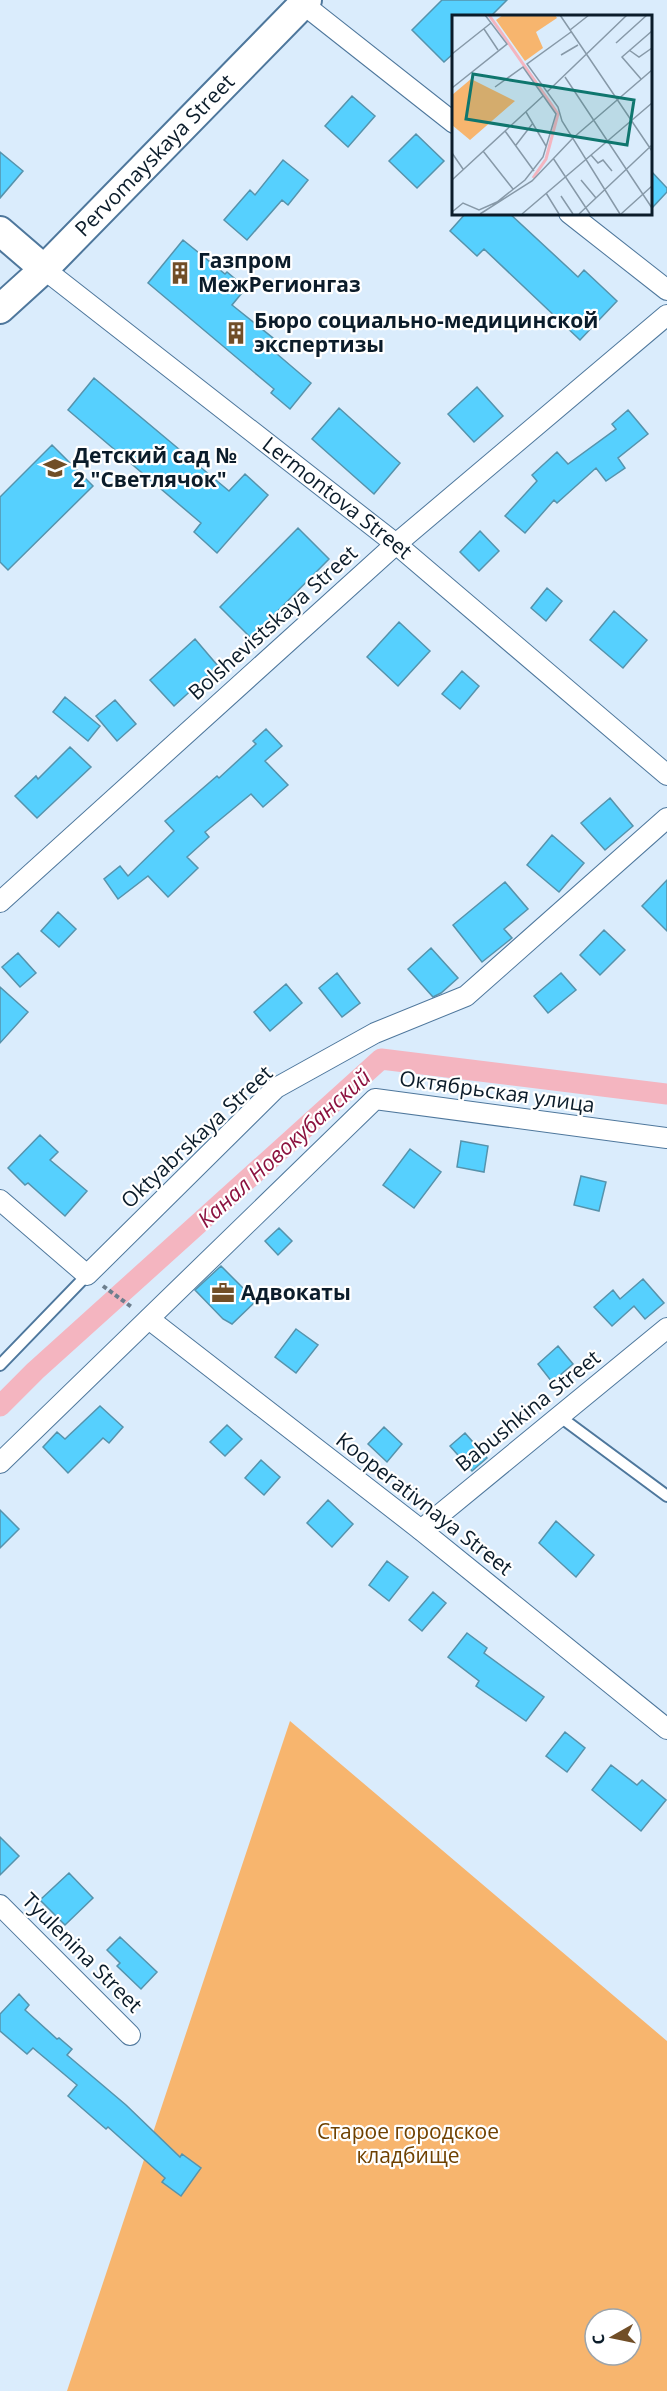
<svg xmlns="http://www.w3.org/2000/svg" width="667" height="2391" font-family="'Open Sans',sans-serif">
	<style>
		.green { fill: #f7b56e; fill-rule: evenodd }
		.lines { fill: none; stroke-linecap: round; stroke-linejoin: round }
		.canal { stroke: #f4b5c0; stroke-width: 21 }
		.building { fill: #56d0fe; stroke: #5693ac; stroke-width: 1.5 }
		.lane-casing { stroke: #4e779c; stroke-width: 14 }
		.street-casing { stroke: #4e779c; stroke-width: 22 }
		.secondary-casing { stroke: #4e779c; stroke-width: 32 }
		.path { stroke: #6d7e8d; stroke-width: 4; stroke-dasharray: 4.5 3; stroke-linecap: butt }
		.lane { stroke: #fff; stroke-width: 10 }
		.street { stroke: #fff; stroke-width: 20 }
		.secondary { stroke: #fff; stroke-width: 28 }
		.labels { text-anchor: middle; stroke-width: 4.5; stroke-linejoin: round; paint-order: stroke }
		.street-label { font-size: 21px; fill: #0b1c2a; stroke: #fff }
		.poi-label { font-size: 21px; font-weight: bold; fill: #0b1c2a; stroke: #fff; text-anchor: start }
		.park-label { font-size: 21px; fill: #6f4101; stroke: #fff }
		.water-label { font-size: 22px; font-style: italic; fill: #8c123f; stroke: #fff }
		.inset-river { fill: none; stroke: #f4b5c0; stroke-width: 3 }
		.inset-road { fill: none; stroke: #8799a8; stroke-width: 1.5 }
		.view { fill: #0f766e; fill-opacity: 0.15; stroke: #0f766e; stroke-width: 3 }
		.inset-edge { fill: none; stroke: #0b1c2a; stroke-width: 3 }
	</style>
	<rect width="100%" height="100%" fill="#daecfc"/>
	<path class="green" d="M290 1721 667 2041V2391H67ZM595 2319H631V2355H595Z"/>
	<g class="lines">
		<path class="canal" d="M0 1406 35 1371 381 1059 667 1094"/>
	</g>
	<path class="building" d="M442 0H507L491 16H454V53L444 62 412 30Z
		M352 96 375 116 348 147 325 126Z
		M416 134 444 161 417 188 389 161Z
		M0 152 23 171 0 198Z
		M283 160 308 180 288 205 282 200 247 240 224 220 250 190 255 195Z
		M651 171 667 188V192L651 209Z
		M466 213H509L578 277 584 270 617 301 580 340 484 249 477 256 450 231Z
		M183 240 225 274 227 272 246 288 232 305 283 346 277 354 311 383 290 409 271 393 274 389 148 283Z
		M94 378 229 491 245 474 268 495 217 553 194 532 201 523 68 410Z
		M477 387 503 416 474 442 448 414Z
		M339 408 400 463 374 494 312 439Z
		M628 410 648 434 618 458 625 468 606 481 596 468 557 503 554 500 525 533 505 516 537 481 532 475 557 452 568 464 616 429 612 424Z
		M52 445 93 486 8 570 0 562V497Z
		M298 528 329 559 251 638 220 607Z
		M480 531 499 551 479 571 460 552Z
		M547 588 562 601 546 621 531 608Z
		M614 611 647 640 623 668 590 640Z
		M399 622 430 651 398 686 367 657Z
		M195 639 218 666 174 706 150 680Z
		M462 671 479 686 460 709 442 694Z
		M65 697 100 726 88 741 53 712Z
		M115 700 136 724 117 741 96 716Z
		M266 729 282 746 265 761 288 785 263 807 251 794 205 832 209 837 187 857 198 868 168 897 148 876 118 899 104 879 120 866 128 876 174 831 165 821 217 776 219 778 256 744 253 741Z
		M70 747 91 767 37 818 15 796 36 776 38 779Z
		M610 798 633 826 605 850 581 823Z
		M552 835 584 863 559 892 527 865Z
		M667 880V931L642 906Z
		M505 882 528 909 504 929 512 938 482 962 453 925Z
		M58 912 76 929 59 947 41 931Z
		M604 930 625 950 600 975 580 955Z
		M431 948 458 978 441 993 433 997 408 969Z
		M18 953 36 973 20 987 2 967Z
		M337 973 360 1003 342 1017 319 988Z
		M561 973 576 990 548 1013 534 996Z
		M286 984 302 1003 270 1031 254 1012Z
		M0 987 28 1012 0 1043Z
		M40 1135 58 1152 50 1160 87 1191 65 1216 28 1183 25 1185 8 1168Z
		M461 1141 488 1146 484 1172 457 1167Z
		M410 1149 441 1172 414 1208 383 1185Z
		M581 1176 606 1182 599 1211 574 1205Z
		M279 1228 292 1241 278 1255 265 1241Z
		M221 1266 256 1301 232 1324 223 1319 195 1290Z
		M643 1279 664 1303 645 1319 634 1306 612 1326 594 1307 613 1290 620 1299Z
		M296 1329 318 1345 296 1373 275 1357Z
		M558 1346 573 1364 552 1382 538 1364Z
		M100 1406 123 1427 109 1443 103 1438 68 1473 43 1447 57 1432 65 1439Z
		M227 1425 242 1439 225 1456 210 1442Z
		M384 1427 402 1444 387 1462 368 1444Z
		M465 1433 487 1458 472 1471 450 1446Z
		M261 1460 280 1477 264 1495 245 1478Z
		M328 1500 353 1524 332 1547 307 1523Z
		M0 1510 19 1529 0 1548Z
		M556 1521 594 1555 576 1577 539 1543Z
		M387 1561 408 1577 389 1601 369 1585Z
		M433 1592 446 1603 422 1631 409 1620Z
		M467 1633 487 1648 484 1653 544 1697 526 1721 476 1686 479 1681 448 1657Z
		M565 1732 585 1748 567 1772 546 1756Z
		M611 1765 637 1785 642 1780 666 1800 641 1831 592 1790Z
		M0 1837 19 1856 0 1875Z
		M69 1873 93 1898 65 1925 40 1900Z
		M120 1937 157 1972 141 1989 117 1966 120 1963 107 1950Z
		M19 1994 29 2005 25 2010 57 2039 59 2038 72 2049 67 2055 126 2105 180 2157 182 2154 201 2168 181 2196 162 2182 165 2178 108 2127 106 2129 68 2096 77 2085 33 2048 27 2054 0 2031V2014Z"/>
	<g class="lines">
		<g class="lane-casing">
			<path id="lane" d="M0 1365 87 1275
				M559 1416 667 1496"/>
		</g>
		<g class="street-casing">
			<g id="street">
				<path d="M298 0 454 123"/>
				<path d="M569 213 667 290"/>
				<path id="s1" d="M44 269 396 544 667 775"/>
				<path d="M0 902 396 544 667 315"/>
				<path d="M0 1200 87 1275 276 1088 375 1033 466 996 667 818"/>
				<path d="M149 1319 421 1530 667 1729"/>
				<path d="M0 1463 375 1099 667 1138"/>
				<path d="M421 1530 667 1328"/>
				<path d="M0 1905 130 2035"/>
			</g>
		</g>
		<g class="secondary-casing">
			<g id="secondary">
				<path d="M0 231 44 269"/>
				<path id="s2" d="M0 309 44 269 307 0"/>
			</g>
		</g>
		<path class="path" d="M103 1286 133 1308"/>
		<use href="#lane" class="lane"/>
		<use href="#street" class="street"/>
		<use href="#secondary" class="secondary"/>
	</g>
	<defs>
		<g id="building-bare" transform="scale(1.8)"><path d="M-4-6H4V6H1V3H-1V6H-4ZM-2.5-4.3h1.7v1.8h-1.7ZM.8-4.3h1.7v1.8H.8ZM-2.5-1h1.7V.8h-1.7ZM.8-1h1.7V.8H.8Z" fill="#714e27" stroke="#fff" stroke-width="2.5" paint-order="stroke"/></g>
		<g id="school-bare" transform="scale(1.8)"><path d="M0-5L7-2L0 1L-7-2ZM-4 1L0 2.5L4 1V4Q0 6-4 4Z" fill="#714e27" stroke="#fff" stroke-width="2.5" paint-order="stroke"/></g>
		<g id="office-bare" transform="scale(1.8)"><path d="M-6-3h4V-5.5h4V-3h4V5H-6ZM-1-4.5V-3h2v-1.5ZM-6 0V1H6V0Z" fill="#714e27" stroke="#fff" stroke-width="2.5" paint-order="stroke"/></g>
	</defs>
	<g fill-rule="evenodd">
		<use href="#building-bare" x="180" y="273"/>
		<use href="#building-bare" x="236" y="333"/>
		<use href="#school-bare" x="55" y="468"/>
		<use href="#office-bare" x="223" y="1293"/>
	</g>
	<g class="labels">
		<g class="street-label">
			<text dy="7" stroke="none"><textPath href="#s2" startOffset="218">Pervomayskaya Street</textPath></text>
			<text dy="7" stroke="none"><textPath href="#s1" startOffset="372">Lermontova Street</textPath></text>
			<text transform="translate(273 623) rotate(-42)" y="7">Bolshevistskaya Street</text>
			<text transform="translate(497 1092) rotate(8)" y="7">Октябрьская улица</text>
			<text transform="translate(197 1137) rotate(-43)" y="7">Oktyabrskaya Street</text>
			<text transform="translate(528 1411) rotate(-39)" y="7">Babushkina Street</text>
			<text transform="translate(424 1504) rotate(38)" y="7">Kooperativnaya Street</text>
			<text transform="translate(82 1953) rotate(45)" y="7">Tyulenina Street</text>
		</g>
		<g class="poi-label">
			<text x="198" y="268">Газпром<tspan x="198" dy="24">МежРегионгаз</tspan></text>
			<text x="254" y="328">Бюро социально-медицинской<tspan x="254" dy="24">экспертизы</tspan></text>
			<text x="73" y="463">Детский сад №<tspan x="73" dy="24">2 "Светлячок"</tspan></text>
			<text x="241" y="1300">Адвокаты</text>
		</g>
		<g class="park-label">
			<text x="408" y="2139">Старое городское<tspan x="408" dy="24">кладбище</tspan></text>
		</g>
		<g class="water-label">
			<text transform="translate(284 1148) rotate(-42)" y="8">Канал Новокубанский</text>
		</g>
	</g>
	<g transform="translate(452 15)">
		<rect width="200" height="200" fill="#daecfc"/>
		<path d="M51 0H103L105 3 84 17 91 33 73 46 44 5ZM19 64 63 86 18 125 0 110V80Z" fill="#f7b56e"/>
		<path class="inset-river" d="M37 0 106 99 94 144 81 163"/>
		<path class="inset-road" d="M108 0 200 136M32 14 46 35M118 15 137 0M119 17 75 49 106 92 110 106 168 199M164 28 195 0M177 35 187 42 200 33M0 39 39 8M109 40 126 30M113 62 200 193M189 64 170 42 200 16M0 73 55 29 33 0M95 77 175 0M74 97 94 131M53 116 82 156M64 130 81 108M31 136 61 174M0 138 11 154M139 140 146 148 151 145 160 156M101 143 138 199M0 165 91 81M129 165 144 183M94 178 107 199M109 181 121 199M0 197 11 188 27 195 45 187 73 165 91 142 104 99 71 52 43 72M28 199 80 166 121 123 200 55M70 199 200 88M127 199 200 130M169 199 200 171"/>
		<path class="view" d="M21 59 182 85 175 130 14 104Z"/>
		<rect width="200" height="200" class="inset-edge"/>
	</g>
	<g transform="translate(613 2337) rotate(261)"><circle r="28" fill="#ffffff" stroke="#9da4aa" stroke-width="1.5"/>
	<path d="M0-4.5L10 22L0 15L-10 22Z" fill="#714e27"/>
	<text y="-9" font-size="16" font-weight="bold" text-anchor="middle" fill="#0b1c2a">С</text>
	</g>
</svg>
